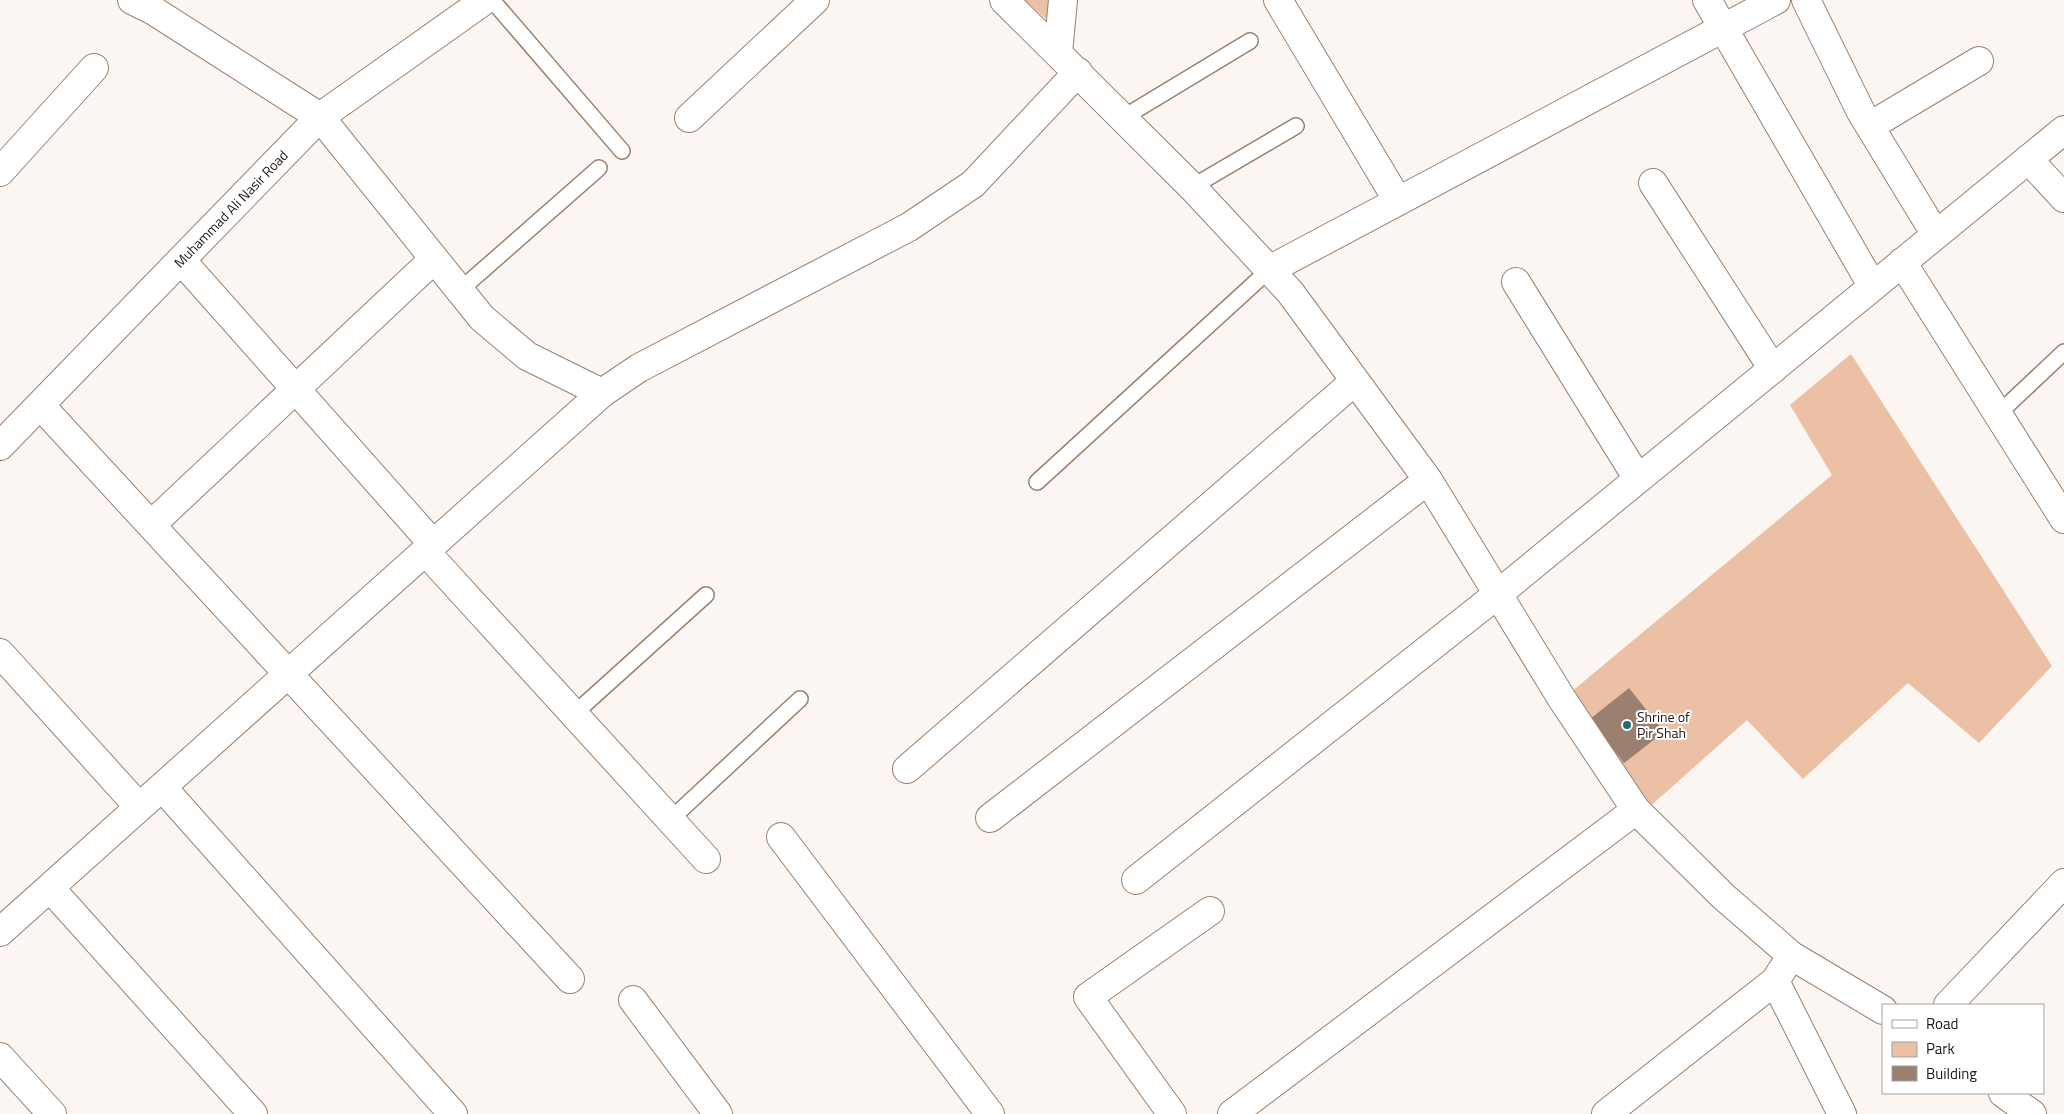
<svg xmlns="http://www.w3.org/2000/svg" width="2064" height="1114" font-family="'Titillium Web',sans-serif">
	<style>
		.green { fill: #ecc0a4 }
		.building { fill: #9b806f }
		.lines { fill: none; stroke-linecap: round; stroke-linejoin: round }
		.service-casing { stroke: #9b806f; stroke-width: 18 }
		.minor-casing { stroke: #9b806f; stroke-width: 30 }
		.service { stroke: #fff; stroke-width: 15 }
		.minor { stroke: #fff; stroke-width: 28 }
		.poi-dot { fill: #216c73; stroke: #fff; stroke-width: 2 }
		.labels { text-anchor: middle; stroke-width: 4; stroke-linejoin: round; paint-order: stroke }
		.street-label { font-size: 14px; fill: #20160f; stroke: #fff }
		.poi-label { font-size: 14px; fill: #20160f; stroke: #fff; text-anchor: start }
	</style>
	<rect width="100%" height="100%" fill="#fcf6f2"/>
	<path class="green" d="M1025 0H1050L1047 20Z
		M1851 354 2052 666 1979 743 1908 683 1803 779 1747 720 1646 810 1565 697 1832 475 1790 405Z"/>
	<path class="building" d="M1629 688 1664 732 1624 763 1590 719Z"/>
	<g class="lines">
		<g class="service-casing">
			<path id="service" d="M492 0 622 151
				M1121 119 1250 41
				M1192 187 1296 126
				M459 291 599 168
				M1998 414 2064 352
				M1037 482 1269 270
				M574 714 706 595
				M670 820 800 699"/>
		</g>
		<g class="minor-casing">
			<path id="minor" d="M132 0 154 11 320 117 482 318 527 356 602 393
				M1004 0 1192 187 1290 292 1428 480 1562 699 1636 810 1724 897 1792 956 1883 1010
				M1278 0 1398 201
				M1707 0 1873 287
				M1806 0 1861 112 1936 235
				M1058 53 1063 0
				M689 118 815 0
				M1870 126 1979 61
				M2028 159 2064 198
				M0 172 94 68
				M1653 183 1773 369
				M181 260 433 544
				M1902 262 2064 519
				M1269 270 1776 0
				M1516 282 1638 479
				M40 405 570 979
				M0 446 320 117 485 0
				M151 525 434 259
				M425 551 706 859
				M0 653 139 807
				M907 769 1355 381
				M162 787 453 1114
				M990 818 1428 480
				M781 837 990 1114
				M1136 880 1498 594 2064 130
				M50 888 253 1114
				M0 932 602 393 639 368 909 227 973 184 1078 72
				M1784 967 1775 981 1842 1114
				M633 1000 718 1114
				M1948 1005 2064 883
				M0 1057 52 1114
				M2003 1093 2032 1114
				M1172 1114 1088 997 1210 911
				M1232 1114 1636 810
				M1606 1114 1775 981"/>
		</g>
		<use href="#service" class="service"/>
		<use href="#minor" class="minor"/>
	</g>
	<circle class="poi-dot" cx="1627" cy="725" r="5"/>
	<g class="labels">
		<g class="street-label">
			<text transform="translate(231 209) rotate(-46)" y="5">Muhammad Ali Nasir Road</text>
		</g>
		<g class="poi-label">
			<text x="1637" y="722">Shrine of<tspan x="1637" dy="16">Pir Shah</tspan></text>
		</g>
	</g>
	<rect x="1882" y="1004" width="162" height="90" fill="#ffffff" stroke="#a6a29f"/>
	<rect x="1892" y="1020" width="25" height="8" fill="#ffffff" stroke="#a6a29f"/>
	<text x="1926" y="1029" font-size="15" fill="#20160f">Road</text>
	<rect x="1892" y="1042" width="25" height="15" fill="#ecc0a4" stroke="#a6a29f"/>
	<text x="1926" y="1054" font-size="15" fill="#20160f">Park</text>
	<rect x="1892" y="1066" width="25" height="15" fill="#9b806f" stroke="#a6a29f"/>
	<text x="1926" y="1079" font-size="15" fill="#20160f">Building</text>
</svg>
